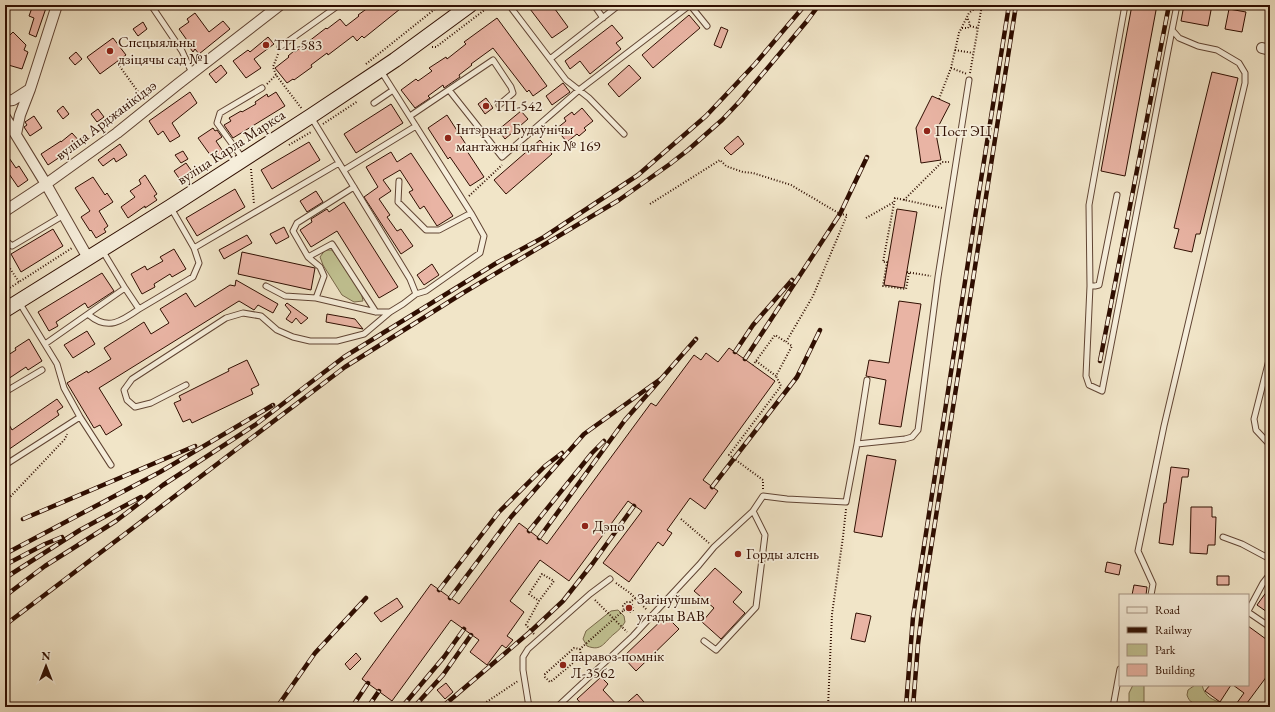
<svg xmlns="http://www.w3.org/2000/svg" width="1275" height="712" font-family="'EB Garamond',serif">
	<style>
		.green { fill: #c1c292; stroke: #78684a }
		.building { fill: #e9b4a4; stroke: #2f0e01 }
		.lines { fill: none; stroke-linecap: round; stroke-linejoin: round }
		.lane-casing { stroke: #604433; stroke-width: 7 }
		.street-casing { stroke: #604433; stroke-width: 12 }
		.secondary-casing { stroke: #2f0e01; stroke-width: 16 }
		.path { stroke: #2f0e01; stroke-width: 2; stroke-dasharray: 1 2; stroke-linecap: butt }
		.lane { stroke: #f6eedb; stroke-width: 5 }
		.street { stroke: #f6eedb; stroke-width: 10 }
		.secondary { stroke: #f6eedb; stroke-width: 14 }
		.rail-casing { stroke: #2f0e01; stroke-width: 4.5 }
		.rail { stroke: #f6eedb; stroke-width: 3; stroke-dasharray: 9; stroke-linecap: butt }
		.poi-dot { fill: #8f2418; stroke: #f6eedb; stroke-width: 1.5 }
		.labels { text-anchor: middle; stroke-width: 3.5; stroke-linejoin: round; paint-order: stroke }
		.poi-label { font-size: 15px; fill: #2f0e01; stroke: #f6eedb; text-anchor: start }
		.street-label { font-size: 15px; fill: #2f0e01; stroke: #f6eedb }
	</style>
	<rect width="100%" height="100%" fill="#f1e5c8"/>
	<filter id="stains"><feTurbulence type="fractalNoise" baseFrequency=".005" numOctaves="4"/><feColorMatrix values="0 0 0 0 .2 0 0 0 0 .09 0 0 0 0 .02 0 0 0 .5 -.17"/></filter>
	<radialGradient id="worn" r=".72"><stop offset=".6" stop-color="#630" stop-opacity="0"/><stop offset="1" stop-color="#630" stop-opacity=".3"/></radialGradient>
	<path class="green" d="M325 250H332L361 291 363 301 354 302 342 295 323 265 320 257Z
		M618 610 624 616 625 622C622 627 619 630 614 634 604 642 602 652 587 646L583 639 586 631 611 611Z
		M1133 685H1144V707H1129V693Z
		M1195 685H1202C1205 697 1212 700 1223 703L1225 707C1213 707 1191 710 1187 695L1188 690Z"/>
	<path class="building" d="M33 5 46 8 36 37 29 34 34 18 29 16Z
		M372 5H405L364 38 362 36 357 41 353 36 328 55 327 53 311 65 312 67 294 80 293 79 287 83 275 68 289 57 288 56 294 51 295 52 326 28 327 29 340 19 346 26 359 16 358 15Z
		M527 5H552L568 27 552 38Z
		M1132 5H1157L1125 176 1101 171Z
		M1184 5H1212L1208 26 1181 21Z
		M1229 9 1246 12 1242 32 1225 29Z
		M195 13 209 32 223 21 230 29 199 54 195 49 193 52 187 44 189 43 179 29 189 22 187 19Z
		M689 15 700 28 653 68 642 55Z
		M497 18 547 86 533 96 529 90 527 92 493 48 471 64 472 65 459 75 460 77 444 88 443 85 428 96 430 98 415 108 401 90 416 79 418 81 432 71 429 68 446 57 447 59 466 44 464 42Z
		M143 22 147 29 138 36 133 29Z
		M612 25 623 38 616 43 621 49 590 74 580 61 570 69 565 61Z
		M721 27 728 30 721 48 714 45Z
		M13 32 26 45 24 50 28 52 22 69 5 64 8 50 5 49V40Z
		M268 37 274 44 254 59 261 68 246 78 233 61 248 50 250 52Z
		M113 38 126 55 100 74 87 57Z
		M76 52 82 59 75 65 69 58Z
		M221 65 227 73 216 83 209 74Z
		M629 65 641 78 619 97 608 84Z
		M1212 72 1238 78 1200 234H1196L1192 252 1174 248 1179 229 1174 228Z
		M563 83 570 92 552 105 546 96Z
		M190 92 197 103 172 123 180 136 170 142 163 131 158 135 149 121Z
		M276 92 285 106 233 138 224 125 231 121 229 118 241 111 242 112 256 104 255 102 267 94 268 97Z
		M932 96 950 104 938 127 936 134 941 160 921 163 916 128Z
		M486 98 493 108 485 114 478 104Z
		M391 104 403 123 356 153 344 134Z
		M63 106 69 114 63 119 57 111Z
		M582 108 593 121 584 128 586 130 579 136 577 134 567 142 556 129 566 121 564 118 572 112 574 115Z
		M98 109 104 117 97 122 91 114Z
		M521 111 528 119 505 139 498 130Z
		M447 115 467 146 465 148 484 177 470 186 450 157 448 159 428 128Z
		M34 116 42 128 30 136 24 127 27 125 25 122Z
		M213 128 215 131 217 130 222 137 216 141 226 156 216 163 198 138Z
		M72 133 81 143 48 165 41 154 61 141V142Z
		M738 136 744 144 731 155 724 148Z
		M540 140 552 154 506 194 494 180Z
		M309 142 320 160 272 189 261 170Z
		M120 144 127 155 116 162 114 158 103 166 98 160Z
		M183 151 188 159 181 163 175 155Z
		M5 152 16 168 19 166 28 180 18 187 5 168Z
		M391 152 397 162 411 153 453 216 437 226 424 206 420 209 409 192 413 190 400 170 383 180 391 191 379 199 390 215 387 217 397 231 401 229 413 246 401 254 364 197 378 187 366 167Z
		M186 163 195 176 183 184 174 171Z
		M145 175 157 194 154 196 157 200 145 208V206L128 218 121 207 135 197 130 191 141 184 139 180Z
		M93 177 105 195 107 193 113 202 99 211 108 226 104 229 106 232 96 238 91 230 90 231 81 217 90 211 75 188Z
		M235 189 245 207 197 236 186 218Z
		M316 191 323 202 307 212 300 201Z
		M344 202 398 287 379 298 337 231 311 247 300 230 312 222 311 219 327 209 329 212Z
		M897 209 917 212 904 288 884 285Z
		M284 227 289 237 276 244 270 234Z
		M53 229 63 246 21 272 11 254Z
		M247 235 252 243 224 259 219 250Z
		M174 249 186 269 172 277 170 274 154 284 155 287 142 294 131 274 145 266 147 270 163 261 160 257Z
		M242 252 315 268 311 290 238 274Z
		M432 264 439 275 424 285 417 275Z
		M102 273 114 291 88 308 85 303 56 322 58 326 49 331 38 312Z
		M236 280 278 304 273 313 258 305 254 310 239 301 99 388 122 425 106 435 100 425 94 428 67 383 87 371 88 373 111 359 104 348 144 322 151 334 169 323 160 309 186 293 195 307 230 285 235 286Z
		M899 301 921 304 901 427 879 424 886 380 866 376 869 360 889 363Z
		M287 303 297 310 308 318 301 324 296 318 292 323 286 319 291 312 285 305Z
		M327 314 355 319 363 329 326 322Z
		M87 331 95 344 73 358 64 345Z
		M29 339 42 361 28 370 26 367 5 381V357L16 350 15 348Z
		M729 348 775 381 703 480 718 491 705 509 690 498 667 530 672 533 663 546 658 542 629 582 603 563 642 511 628 501 569 581 540 560 510 601 524 612 507 636 513 640 506 648 502 645 487 665 470 652 479 640 451 620 392 701 362 679 431 584 459 604 519 523 547 544 651 403 656 406 694 355 701 360 706 353 718 362Z
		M247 360 259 385 251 389 253 394 192 423 190 419 183 422 174 403 181 400 179 396 229 371 228 369Z
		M57 399 63 407 57 411 59 415 5 452V417L12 430Z
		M867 455 896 460 882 537 854 532Z
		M1171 467 1189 469 1188 477H1182L1173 545 1159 543 1164 503H1166Z
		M1191 507H1212V517H1216L1215 545H1208L1207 554 1190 553Z
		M1107 562 1121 565 1119 575 1105 572Z
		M715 568 742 592 733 602 745 613 721 639 702 622 714 608 694 591Z
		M1217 576H1229V585H1217Z
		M1134 585 1147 587 1146 595H1132Z
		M1270 587V614L1257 605Z
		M397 598 403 607 381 622 374 613Z
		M856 613 871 616 865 642 851 639Z
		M666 616 679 629 636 671 623 657Z
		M1248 626 1270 642V672L1244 707H1234L1244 693 1233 685H1248Z
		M356 653 361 659 350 670 345 664Z
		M601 677 608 684 603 690 619 707H584L577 699Z
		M446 683 453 692 445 699 437 690Z
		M1210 685H1231L1220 702 1205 691Z
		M637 694 644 702 638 707H622Z"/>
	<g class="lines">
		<g class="lane-casing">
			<path id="lane" d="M151 5 182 51 192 73
				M509 5 566 80 589 98 624 134
				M594 5 603 18
				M280 47 339 5
				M550 59 619 5
				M381 71 471 213 484 236 480 253 426 291 416 294
				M449 90 502 157 579 90 690 5 707 26
				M374 103 393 90
				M410 116 493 60 511 87 513 93 499 105
				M243 159 217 123 220 113 262 88
				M344 170 416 126
				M399 181 398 202 426 230H439L471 213
				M1117 195 1099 285 1095 286H1090L1089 205 1125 5
				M5 240 12 246 64 215
				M194 248 339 163
				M102 250 125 288 139 309 193 277 199 263 194 248 171 208
				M308 257 332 244 376 312
				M266 286 285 296 316 298 376 312H390L403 304 416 294 410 279 311 117
				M1090 286 1086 376 1089 385 1102 391 1172 30
				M316 298 324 276 320 267 308 257 293 231 297 223 354 187
				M19 302 57 364 64 388 80 417 111 465
				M89 315C108 331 122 321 139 309
				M45 344 125 288
				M1270 356 1254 419 1256 430 1270 445
				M186 385 151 403 135 407 127 400 124 390 132 379 226 318 243 313 261 316 277 330 293 337 310 341H337L364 334 390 312
				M5 392 42 370
				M857 444 867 380
				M5 465 80 417
				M1223 537 1242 544 1270 559
				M1151 595 1153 584 1138 551 1164 426 1245 83V73L1239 63 1217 50 1198 46 1179 38 1172 30 1177 5
				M1248 611 1263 583 1270 574
				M1248 612 1270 627
				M704 641 716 650 756 607 765 535 753 511
				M1270 689 1269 691 1270 698
				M529 707 523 670V657L528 649 590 594 610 579
				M557 707 633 636 699 565 714 547 753 511 763 496 787 499 846 502 857 444 905 439 912 437 918 430 938 277 969 80
				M1113 707 1120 669"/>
		</g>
		<g class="street-casing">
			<path id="street" d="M1262 48 1270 50
				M5 101 13 100 30 89 57 5
				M5 117 46 184 88 258
				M16 134 20 115 30 89
				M5 211 46 184 117 133 178 84 280 5"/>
		</g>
		<g class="secondary-casing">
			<path id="secondary" d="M5 310 170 207 311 116 395 60 470 5"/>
		</g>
		<path class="path" d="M970 26 978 28
			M962 28H968L970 24 967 17
			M432 47H436L491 5
			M955 50 973 53
			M278 54 273 67 276 75 302 109
			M118 64 144 100
			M366 64 440 5
			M951 68 967 74
			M970 73 982 5
			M267 84 276 75
			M939 99 951 68 959 33 969 13 979 5
			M323 124 358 101
			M289 145 311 132
			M251 169 254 204
			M469 196 502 165
			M904 200 942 162H949
			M650 204 720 160 726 166 743 172 753 173 791 185 840 214 847 215 813 296 786 342 775 335 753 365
			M866 218 894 202
			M5 256 9 251
			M5 261 19 282
			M907 272 931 276
			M909 273 906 289 883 286 887 262H883L895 198 942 208
			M5 291 72 248
			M756 361 776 376 792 346 786 342
			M763 489V480L729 455 781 386 776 376
			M5 499 11 496 65 439 67 434
			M681 519 709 543
			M616 583 630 593 647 610
			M595 600 627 632
			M624 610 630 612 633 610V606L630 602
			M534 634 526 625 539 601 554 581 542 574 529 594 539 601
			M580 649 581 656 553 680 550 682 545 677V674L574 648 580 649 624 610 623 606 626 602H630L636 598
			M479 707 518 681
			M828 707 832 614 843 537 846 509"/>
		<use href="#lane" class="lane"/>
		<use href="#street" class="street"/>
		<use href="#secondary" class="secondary"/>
		<g class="rail-casing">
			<path id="rail" d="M735 352 753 325 792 280
				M745 359 840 214 867 157
				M1100 361 1169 5
				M712 487 797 377 820 330
				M23 519 195 446
				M529 531 592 453 604 441
				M539 538 625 420 696 339
				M5 554 160 472 273 405
				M5 565 45 544 62 537
				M5 578 80 530 141 497
				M439 590 499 512 545 466 562 453
				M5 596 45 566 116 521 163 485 255 425 344 357 498 262 544 237 638 175 706 116 755 64 805 5
				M450 598 511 517 584 434 662 378
				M5 625 345 367 463 293 619 200 670 164 688 150 722 120 740 101 807 21 819 5
				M277 707 315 653 366 598
				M352 707 368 683
				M368 707 379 691
				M402 707 444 657 464 629
				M414 707 443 675 471 635
				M442 707 531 631 563 601 593 563 634 506
				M906 707 913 617 976 211 1009 5
				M913 707 918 644 926 580 1016 5"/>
		</g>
		<use href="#rail" class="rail"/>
	</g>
	<g class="poi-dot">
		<circle cx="266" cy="45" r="4"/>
		<circle cx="110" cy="51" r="4"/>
		<circle cx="486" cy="106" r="4"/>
		<circle cx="927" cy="131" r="4"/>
		<circle cx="448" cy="138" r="4"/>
		<circle cx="585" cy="526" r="4"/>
		<circle cx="738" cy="554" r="4"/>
		<circle cx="629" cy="608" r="4"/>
		<circle cx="563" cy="665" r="4"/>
	</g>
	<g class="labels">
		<g class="poi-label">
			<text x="118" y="47">Спецыяльны<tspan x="118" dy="17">дзіцячы сад №1</tspan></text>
			<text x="274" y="50">ТП-583</text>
			<text x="494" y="111">ТП-542</text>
			<text x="456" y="134">Інтэрнат Будаўнічы<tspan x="456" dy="17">мантажны цягнік № 169</tspan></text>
			<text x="935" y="136">Пост ЭЦ</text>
			<text x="593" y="531">Дэпо</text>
			<text x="746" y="559">Горды алень</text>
			<text x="637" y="604">Загінуўшым<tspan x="637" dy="17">у гады ВАВ</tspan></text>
			<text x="571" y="661">паравоз-помнік<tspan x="571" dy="17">Л-3562</tspan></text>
		</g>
		<g class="street-label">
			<text transform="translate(106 120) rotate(-37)" y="5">вуліца Арджанікідзэ</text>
			<text transform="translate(231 147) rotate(-33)" y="5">вуліца Карла Маркса</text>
		</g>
	</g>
	<rect width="1275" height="712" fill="none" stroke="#f1e5c8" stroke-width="20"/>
	<rect x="6" y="6" width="1263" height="700" fill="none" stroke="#2f0e01" stroke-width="2"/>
	<rect x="10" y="10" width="1255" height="692" fill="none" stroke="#2f0e01"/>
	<rect x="1119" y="594" width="130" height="92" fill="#f6eedb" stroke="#a69484"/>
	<rect x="1127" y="607" width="20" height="6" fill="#f6eedb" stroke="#a69484"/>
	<text x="1155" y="614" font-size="12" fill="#2f0e01">Road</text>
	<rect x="1127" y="627" width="20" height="6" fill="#2f0e01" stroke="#a69484"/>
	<text x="1155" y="634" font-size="12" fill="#2f0e01">Railway</text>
	<rect x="1127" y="644" width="20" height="12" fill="#c1c292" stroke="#a69484"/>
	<text x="1155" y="654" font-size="12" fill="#2f0e01">Park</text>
	<rect x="1127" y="664" width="20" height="12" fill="#e9b4a4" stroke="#a69484"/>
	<text x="1155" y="674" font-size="12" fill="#2f0e01">Building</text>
	<g transform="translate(46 666)" stroke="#f6eedb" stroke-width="3" paint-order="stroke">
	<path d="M0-3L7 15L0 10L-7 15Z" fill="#2f0e01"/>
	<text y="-6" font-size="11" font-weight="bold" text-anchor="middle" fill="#2f0e01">N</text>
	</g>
	<rect width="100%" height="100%" filter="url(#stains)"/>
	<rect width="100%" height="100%" fill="url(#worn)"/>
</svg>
